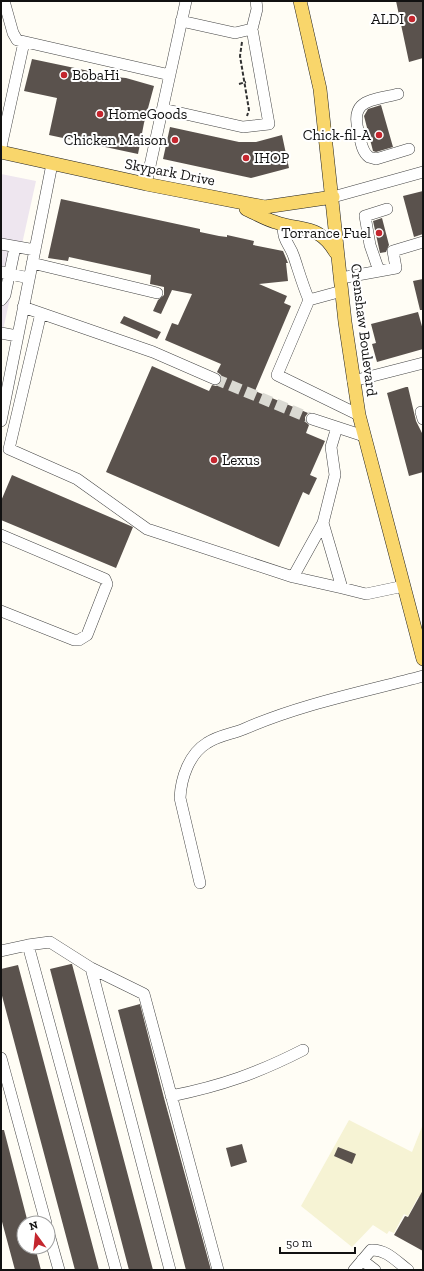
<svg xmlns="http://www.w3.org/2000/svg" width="424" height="1271" font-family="'Zilla Slab',serif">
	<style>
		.industrial { fill: #eee6ef }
		.farmland { fill: #f6f3d4 }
		.building { fill: #5a524d }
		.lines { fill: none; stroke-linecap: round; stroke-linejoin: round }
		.minor-tunnel { stroke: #dbdad3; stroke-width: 11; stroke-dasharray: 11 5.5; stroke-linecap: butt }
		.minor-casing { stroke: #444; stroke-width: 12 }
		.major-casing { stroke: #222; stroke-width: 14 }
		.path { stroke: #333; stroke-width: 2; stroke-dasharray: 4 2; stroke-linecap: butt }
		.minor { stroke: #fff; stroke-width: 11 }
		.major { stroke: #f9d66b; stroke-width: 13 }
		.poi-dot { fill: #c4262e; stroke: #fff; stroke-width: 1.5 }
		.labels { text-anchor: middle; stroke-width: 4; stroke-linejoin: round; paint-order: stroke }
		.poi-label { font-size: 15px; fill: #111; stroke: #fff; text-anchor: end }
		.street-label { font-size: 15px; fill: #111; stroke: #fff }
	</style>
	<rect width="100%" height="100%" fill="#fffdf5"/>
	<path class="industrial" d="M1 174 36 181 1 339Z"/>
	<path class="farmland" d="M349 1120 412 1152 423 1124V1199L418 1197 408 1216 404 1214 394 1233 389 1231 387 1234 373 1225 352 1247 301 1206Z"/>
	<path class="building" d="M396 1H423V58L409 62Z
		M32 59 89 71 88 76 115 82V77L126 78 154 86 144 123 138 154 49 135 57 98 24 91Z
		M381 105 393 147 376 152 373 151 364 116 368 109Z
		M170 127 239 142H256L282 135 289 168 251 178 163 159Z
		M423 191V234L414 237 403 196Z
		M61 199 200 229V232L219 236 227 237V235L254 241 253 245 283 251 288 263H286L288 281 259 284 287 296 284 303 291 306 255 391 308 413 305 417V421L309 425 306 433 325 441 310 475 317 478 309 495 303 492 279 547 106 472 152 366 209 391 212 385 216 386 222 381 221 375 217 372 221 364 165 340 172 323 178 325 192 294 172 290 161 314 153 311 158 300 164 295V287L150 284 151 275 69 257 68 261 48 258Z
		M382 218 389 245 386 252 380 253 373 221Z
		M423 279V310H420L413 281Z
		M418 312 423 330V349L377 362 372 344 376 343 371 324Z
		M124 316 161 332 157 339 120 323Z
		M406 387H408L416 421 423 435V472L409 476 387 393Z
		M12 475 133 527 116 568 1 520V501Z
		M71 964H72L153 1270H129L50 969Z
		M18 965 99 1270H75L1 992V969Z
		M140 1004 164 1098 211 1270H186L118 1010Z
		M1 1130H4L28 1223H24V1247H35L41 1270H15L1 1218Z
		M242 1144 247 1162 231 1167 226 1148Z
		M338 1147 356 1154 352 1164 334 1156Z
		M423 1190V1251L394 1235 405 1216 408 1217Z"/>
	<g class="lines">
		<path class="minor-tunnel" d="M215 379 312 419"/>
		<g class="minor-casing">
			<path id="minor" d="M4 1 13 33 17 40 170 75
				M252 29 257 9 256 1
				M398 94C370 101 349 99 359 134 361 142 362 152 369 157L376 159 409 149
				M163 109 243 127 269 124 252 29 235 33 181 21
				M1 147 24 42
				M146 184 186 1
				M333 197 423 172
				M283 224C283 243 289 242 294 257 299 272 303 286 309 300L277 375 359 415
				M1 244 35 250
				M32 263 157 293
				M379 271 370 245 365 216 387 209
				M1 272 29 278
				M341 278 396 268 393 251 423 242
				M1 300 5 295 15 247
				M309 300 342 291
				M23 307 153 352 215 379
				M41 313 9 449 77 479 147 529 293 577 323 523 335 475 331 447 337 427
				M1 333 17 336
				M353 381 423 363
				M423 412H421L423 419
				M312 419 364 436
				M1 421 52 164
				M1 535 105 579 107 584 87 635 79 640H74L1 611
				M293 577 342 588 323 523
				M342 588 366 594 404 586
				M200 883 180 798C181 778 189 754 207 743 219 735 232 734 244 729 301 704 363 692 423 676
				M1 951 28 945
				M91 968 50 942 28 945 116 1270
				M1 1058 46 1223
				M171 1096C221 1086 258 1073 303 1050
				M48 1231 59 1270
				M362 1260 375 1270
				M170 1270 91 968 144 994 218 1270
				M354 1270 371 1250C386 1249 396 1261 408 1270"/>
		</g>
		<g class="major-casing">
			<path id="major" d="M300 1 320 89 345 322 359 415 423 659
				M1 152 146 184 265 207 333 197
				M246 209C255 213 265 219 275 222 303 232 318 223 336 253"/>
		</g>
		<path class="path" d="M242 42 240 56 249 110 247 116
			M239 84 246 82"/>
		<use href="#minor" class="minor"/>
		<use href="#major" class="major"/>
	</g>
	<g class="poi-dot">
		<circle cx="412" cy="19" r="4"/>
		<circle cx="64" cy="75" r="4"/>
		<circle cx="100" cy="114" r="4"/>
		<circle cx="379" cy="135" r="4"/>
		<circle cx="175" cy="140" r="4"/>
		<circle cx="246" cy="158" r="4"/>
		<circle cx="379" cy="233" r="4"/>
		<circle cx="214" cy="460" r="4"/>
	</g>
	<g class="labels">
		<g class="poi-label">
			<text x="404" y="24">ALDI</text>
			<text x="72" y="80" text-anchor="start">BobaHi</text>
			<text x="108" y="119" text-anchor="start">HomeGoods</text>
			<text x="371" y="140">Chick-fil-A</text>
			<text x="167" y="145">Chicken Maison</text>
			<text x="254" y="163" text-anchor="start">IHOP</text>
			<text x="371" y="238">Torrance Fuel</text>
			<text x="222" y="465" text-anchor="start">Lexus</text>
		</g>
		<g class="street-label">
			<text transform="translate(170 172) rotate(11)" y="5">Skypark Drive</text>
			<text transform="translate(364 330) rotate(83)" y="5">Crenshaw Boulevard</text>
		</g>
	</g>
	<rect width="424" height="1271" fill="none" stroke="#111111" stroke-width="4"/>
	<g transform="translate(36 1235) rotate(345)"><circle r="19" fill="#ffffff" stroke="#a0a0a0"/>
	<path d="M0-3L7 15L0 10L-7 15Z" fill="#c4262e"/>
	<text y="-6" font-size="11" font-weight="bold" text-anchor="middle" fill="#111111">N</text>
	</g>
	<path d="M280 1247v6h75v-6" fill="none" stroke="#111111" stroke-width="2"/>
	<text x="286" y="1247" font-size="12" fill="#111111" stroke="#ffffff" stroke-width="3" paint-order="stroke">50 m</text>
</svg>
